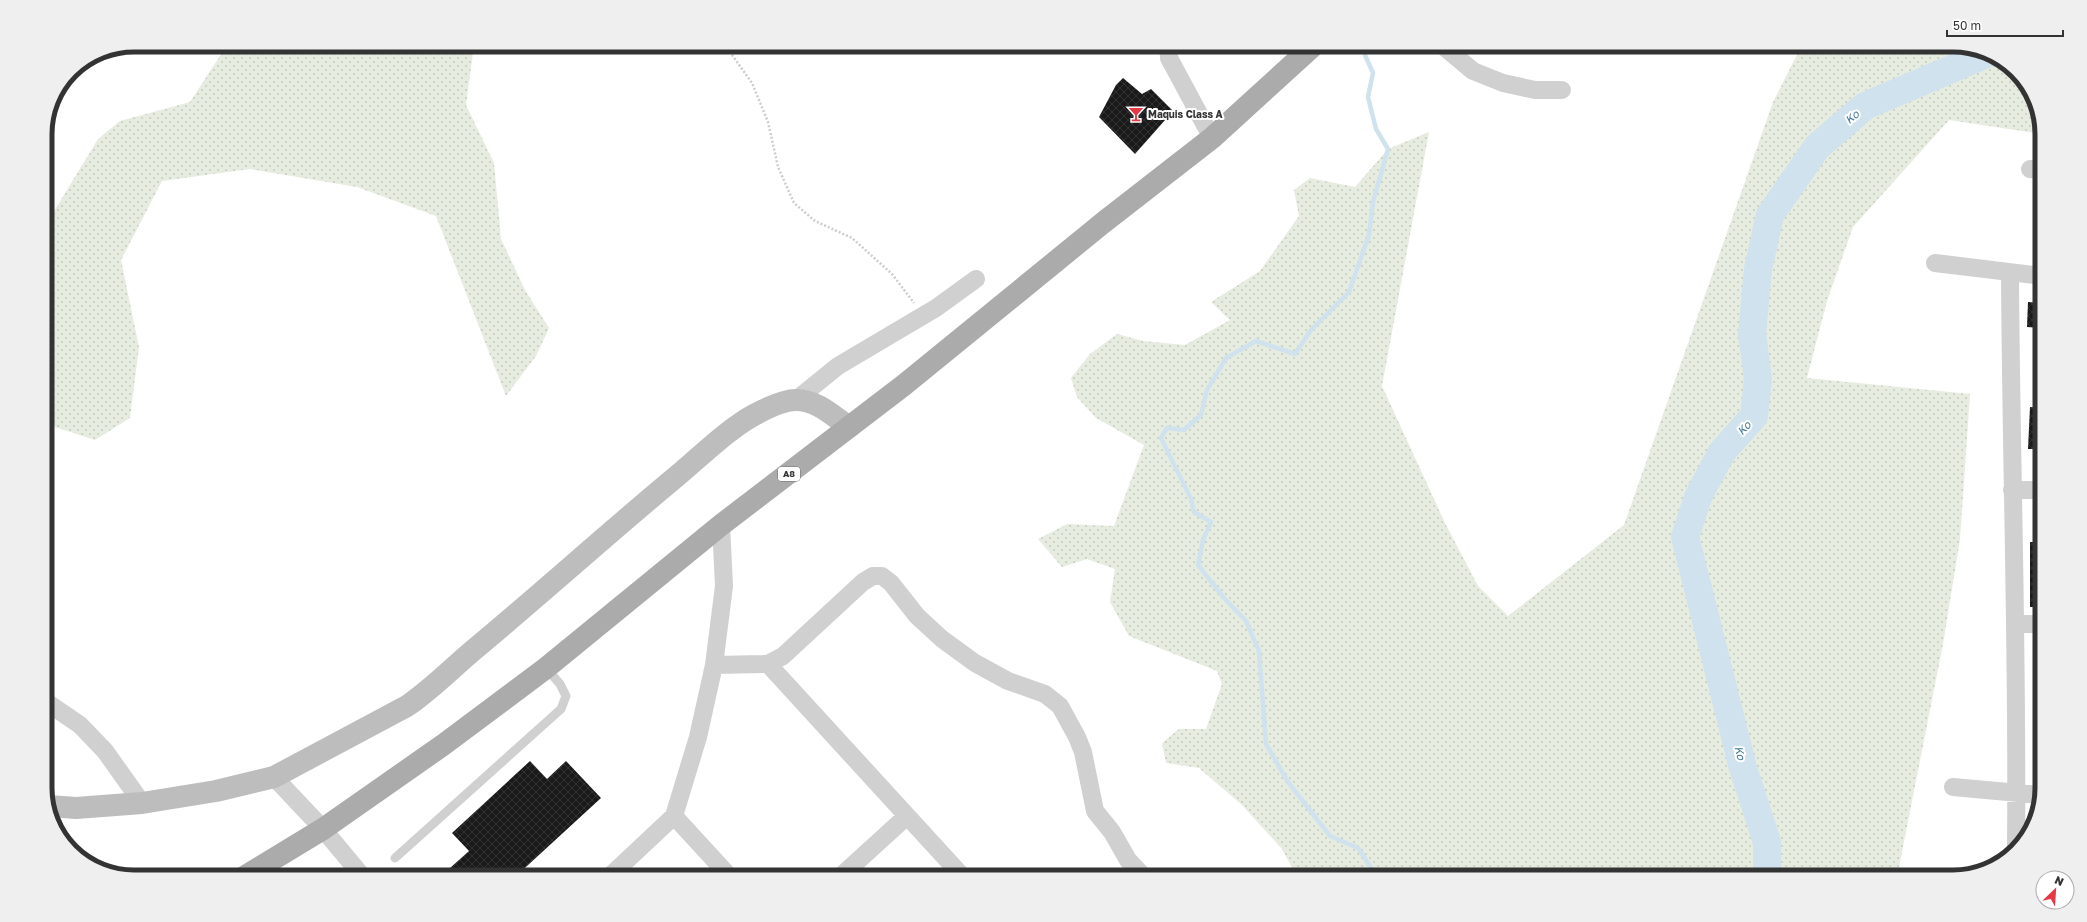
<svg xmlns="http://www.w3.org/2000/svg" width="2087" height="922" font-family="'Golos Text',sans-serif">
	<style>
		.grass { fill: url(#grass-dots) }
		.lines { fill: none; stroke-linecap: round; stroke-linejoin: round }
		.stream { stroke: #cfe2ee; stroke-width: 4.5 }
		.river { stroke: #cfe2ee; stroke-width: 28 }
		.building { fill: url(#building-cross-hatch) }
		.path { stroke: #cdcdcd; stroke-width: 2.5; stroke-dasharray: 2 2; stroke-linecap: butt }
		.lane { stroke: #d0d0d0; stroke-width: 9 }
		.street { stroke: #d0d0d0; stroke-width: 18 }
		.secondary { stroke: #bdbdbd; stroke-width: 22 }
		.primary { stroke: #ababab; stroke-width: 22 }
		.labels { text-anchor: middle; stroke-width: 4; stroke-linejoin: round; paint-order: stroke }
		.shield { fill: #fff; stroke: #707070; stroke-width: 1 }
		.shield-label { font-size: 9px; font-weight: bold; fill: #333 }
		.poi-label { font-size: 10px; font-weight: bold; fill: #333; stroke: #fff; text-anchor: start }
		.water-label { font-size: 11px; font-style: italic; fill: #3f7597; stroke: #fff }
		.rim { fill: none; stroke: #333; stroke-width: 5 }
	</style>
	<defs>
		<pattern id="grass-dots" width="8" height="8" patternUnits="userSpaceOnUse"><rect width="8" height="8" fill="#e6ecdf"/><path d="M2 2h.1M6 6h.1" fill="none" stroke="#c6cbc0" stroke-width="1.8" stroke-linecap="round"/></pattern>
		<pattern id="building-cross-hatch" width="8" height="8" patternUnits="userSpaceOnUse"><rect width="8" height="8" fill="#1a1a1a"/><path d="M0 0l8 8M0 8l8-8" fill="none" stroke="#333"/></pattern>
	</defs>
	<rect width="100%" height="100%" fill="#fff"/>
	<path class="grass" d="M227 45H474L466 105 494 163 501 239 525 290 549 328 536 356 506 396 436 216 357 187 250 169 162 181 121 260 139 347 130 418 95 440 55 427 45 413V346L53 328 45 295V246L50 218 98 139 120 121 190 102Z
		M1802 45H1953L1987 52 2027 84 2042 128V134L1949 120 1853 227 1827 301 1807 378 1970 394 1960 539 1943 644 1897 877H1297L1282 849 1242 805 1199 768 1166 763 1162 743 1179 729H1206L1222 684 1217 671 1129 636 1110 602 1115 569 1087 559 1062 567 1038 539 1067 524 1114 526 1144 445 1096 418 1077 397 1071 378 1090 354 1117 334 1143 341 1185 345 1230 320 1211 302 1260 271 1299 216 1294 190 1310 178 1355 187 1388 149 1429 132 1382 386 1445 523 1478 586 1508 616 1624 525 1773 102Z"/>
	<g class="lines">
		<path class="stream" d="M1365 55 1373 73 1368 97 1376 129 1388 149 1373 202 1369 235 1349 292 1311 330 1295 354 1256 341 1226 358 1207 390 1201 415 1184 430 1167 428 1161 438 1191 499 1194 512 1211 522 1203 540 1198 565 1225 599 1246 621 1259 651 1266 744 1288 782 1330 836 1358 848 1377 877"/>
		<path class="river" d="M1767 877V842L1743 768 1685 537 1698 497 1722 452 1754 416 1758 379 1752 334 1758 269 1770 215 1817 147 1865 106 1989 53"/>
	</g>
	<path class="building" d="M1123 78 1142 94 1151 89 1173 111 1135 154 1099 117 1116 85Z
		M2028 302 2042 303V328L2027 327Z
		M2030 407 2042 408V449H2028Z
		M2030 542H2042V607H2030Z
		M530 761 547 779 566 761 601 798 515 877H440L469 851 452 833Z"/>
	<g class="lines">
		<path class="path" d="M725 45 752 83 768 122 778 167 794 203 815 221 852 238 892 274 914 303"/>
		<path class="lane" d="M395 858 561 709 566 696 560 684 546 668"/>
		<path class="street" d="M1168 45 1169 58 1212 138
			M1442 45 1473 71 1503 83 1535 90H1562
			M2030 169 2042 171
			M1935 263 2042 276
			M2010 273C2011 464 2018 655 2016 846
			M796 400 838 366 936 308 976 279
			M2012 490H2042
			M2016 624H2042
			M768 664 783 656 863 582 873 576H882L891 583 917 616 942 639 975 663 1008 681 1045 694 1060 706 1077 737 1083 752 1095 811 1112 832 1128 860 1144 877
			M714 665 768 664 963 877
			M45 701 80 725 105 751 142 803
			M274 777 323 829 363 877
			M1953 787 2041 795
			M674 816 730 877
			M609 877 674 816 698 737 714 665 724 586 721 525
			M840 877 907 816"/>
		<path class="secondary" d="M49 806 76 808 142 803 216 791 274 777 407 706C432 689 453 667 476 648 542 593 605 536 671 481 697 460 725 431 754 415 765 409 783 400 796 400 817 400 833 416 849 427"/>
		<path class="primary" d="M244 877 323 829 443 745 546 668 721 525 904 385 1104 222 1212 138 1314 45"/>
	</g>
	<defs>
		<g id="bar-bare" transform="scale(1.2)"><path d="M-6-5H6L.8 .8V4.5H3.5V6h-7V4.5H-.8V.8Z" fill="#e63946" stroke="#fff" stroke-width="2.5" paint-order="stroke"/></g>
	</defs>
	<g fill-rule="evenodd">
		<use href="#bar-bare" x="1136" y="114"/>
	</g>
	<g class="labels">
		<rect class="shield" x="778" y="467" width="22" height="14" rx="3"/>
		<g class="shield-label">
			<text x="789" y="477">A8</text>
		</g>
		<g class="poi-label">
			<text x="1148" y="118">Maquis Class A</text>
		</g>
		<g class="water-label">
			<text transform="translate(1852 117) rotate(-41)" y="4">Ko</text>
			<text transform="translate(1744 428) rotate(-48)" y="4">Ko</text>
			<text transform="translate(1740 753) rotate(76)" y="4">Ko</text>
		</g>
	</g>
	<path d="M0 0H2087V922H0ZM134 52H1953A82 82 0 0 1 2035 134V788A82 82 0 0 1 1953 870H134A82 82 0 0 1 52 788V134A82 82 0 0 1 134 52Z" fill="#efefef" fill-rule="evenodd"/>
	<path class="rim" d="M134 52H1953A82 82 0 0 1 2035 134V788A82 82 0 0 1 1953 870H134A82 82 0 0 1 52 788V134A82 82 0 0 1 134 52Z"/>
	<g transform="translate(2055 890) rotate(25)"><circle r="19" fill="#ffffff" stroke="#adadad"/>
	<path d="M0-3L7 15L0 10L-7 15Z" fill="#e63946"/>
	<text y="-6" font-size="11" font-weight="bold" text-anchor="middle" fill="#333333">N</text>
	</g>
	<path d="M1947 30v6h116v-6" fill="none" stroke="#333333" stroke-width="2"/>
	<text x="1953" y="30" font-size="12" fill="#333333" stroke="#ffffff" stroke-width="3" paint-order="stroke">50 m</text>
</svg>
